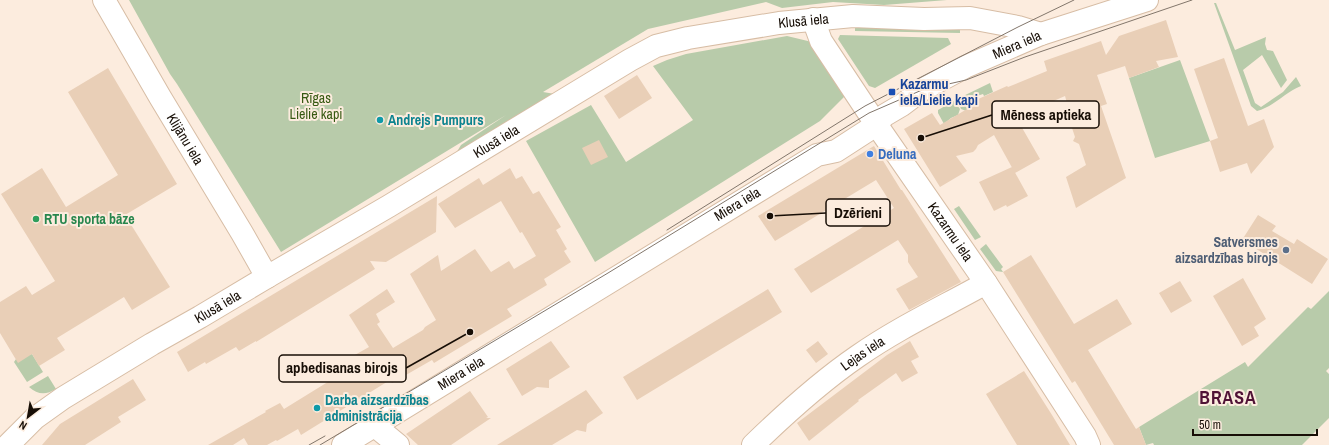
<svg xmlns="http://www.w3.org/2000/svg" width="1329" height="445" font-family="'Archivo Narrow',sans-serif">
	<style>
		.green { fill: #b8cbaa }
		.building { fill: #e9cfb7 }
		.lines { fill: none; stroke-linecap: round; stroke-linejoin: round }
		.minor-casing { stroke: #d7bda5; stroke-width: 24 }
		.minor { stroke: #fff; stroke-width: 22 }
		.tram { stroke: #82766b; stroke-width: 1 }
		.transit-dot { fill: #1a4fb4; stroke: #fcecde; stroke-width: 1.5 }
		.culture-dot { fill: #0f9aa8; stroke: #fcecde; stroke-width: 1.5 }
		.shop-dot { fill: #3f7fe0; stroke: #fcecde; stroke-width: 1.5 }
		.leisure-dot { fill: #2e9e5b; stroke: #fcecde; stroke-width: 1.5 }
		.service-dot { fill: #5c6f8a; stroke: #fcecde; stroke-width: 1.5 }
		.labels { text-anchor: middle; stroke-width: 4; stroke-linejoin: round; paint-order: stroke }
		.street-label { font-size: 14px; fill: #170e06; stroke: #fcecde }
		.transit-label { font-size: 14px; font-weight: bold; fill: #164399; stroke: #fcecde; text-anchor: start }
		.park-label { font-size: 14px; fill: #375912; stroke: #fcecde }
		.culture-label { font-size: 14px; font-weight: bold; fill: #0d838f; stroke: #fcecde; text-anchor: start }
		.shop-label { font-size: 14px; font-weight: bold; fill: #366cbe; stroke: #fcecde; text-anchor: start }
		.leisure-label { font-size: 14px; font-weight: bold; fill: #27864d; stroke: #fcecde; text-anchor: start }
		.service-label { font-size: 14px; font-weight: bold; fill: #4e5e75; stroke: #fcecde; text-anchor: end }
		.district-label { font-size: 18px; font-weight: bold; letter-spacing: 1px; fill: #501236; stroke: #fcecde }
		.leader { fill: none; stroke: #170e06; stroke-width: 1.5 }
		.callout-dot { fill: #170e06; stroke: #fcecde; stroke-width: 1.5 }
		.callout { fill: #fcecde; stroke: #170e06; stroke-width: 1.5 }
		.callout-label { font-size: 15px; text-anchor: middle; font-weight: bold; fill: #170e06 }
	</style>
	<rect width="100%" height="100%" fill="#fcecde"/>
	<path class="green" d="M129 0H947L884 5 833 2 782 8 766 2 648 29 543 92 555 94 452 160 461 145 506 115 281 252 177 84 170 74Z
		M1214 3H1216L1235 50 1266 37 1265 44 1267 50 1273 51 1287 80 1281 88 1262 55 1243 70 1255 103 1261 107 1283 92 1296 77 1301 86C1284 93 1275 106 1257 111L1251 106Z
		M855 26 960 30V33L855 31Z
		M840 35 948 38 951 44 875 88 869 86 838 39Z
		M787 36 812 42 847 94 820 121 595 262 526 141 591 105 626 162 693 120 653 66 667 60 686 54Z
		M1180 60 1210 141 1155 158 1129 78Z
		M990 83 993 92 984 96 983 94 977 96 974 98 975 101 965 105 969 112 961 109 957 99Z
		M954 101 960 109 958 115 951 118 944 124 938 113V110Z
		M959 206 981 237 975 240 954 209Z
		M986 244 1003 267 1001 269 1003 272 996 271 980 249Z
		M1329 291V368L1326 371 1329 374V418L1302 445H1154L1153 443 1146 445 1139 427 1245 362 1248 367 1308 307 1311 309Z
		M32 354 43 372 27 382 14 362 16 359Z
		M48 376 56 389C46 395 38 395 29 387Z"/>
	<path class="building" d="M1166 20 1178 57 1156 61 1159 67 1129 78 1125 66 1097 75 1107 104 1101 106 1126 178 1076 208 1066 177 1086 165 1079 144 1073 141 1075 137 1071 125 1073 124 1065 96 1026 113V115L1017 119 1040 159 1015 173 994 135 978 145 976 149 973 152 956 156 967 171 940 187 904 129 932 113 940 125 967 109 965 105 1007 86 1008 87 1047 71 1044 61 1101 41 1106 55 1119 36Z
		M1224 58 1248 126 1264 119 1274 147 1251 174 1247 163 1220 172 1210 141 1218 138 1194 69Z
		M108 68 177 184 125 215 170 287 132 310 124 297 57 338 65 350 39 366 32 354 18 363 0 333V302L26 286 32 295 55 281 1 194 42 168 66 207 118 175 68 92Z
		M637 75 652 98 619 119 604 96Z
		M599 140 608 157 591 165 582 148Z
		M874 146 901 190H902L961 282 909 310 896 289 918 277 908 262V255L898 240 811 293 794 269 894 208 876 180 775 241 758 216Z
		M1012 167 1028 196 1007 207 1006 205 994 211 979 182Z
		M510 168 516 179 522 176 533 194 539 191 561 227 556 230 567 249 564 251 571 262 544 279 547 285 507 309 512 316 434 363 432 360 392 383 390 380 301 435 298 429 277 441 276 440 267 445H248L244 438 233 445H208L266 412 265 411 280 403 284 409 331 380 330 377 350 367 346 360 369 347 349 315 387 289 395 302 376 314 380 322 377 324 393 348 423 330 425 327 436 320 410 274 438 255 441 271 475 249 491 272 509 261 514 269 536 256 522 232 520 233 501 201 455 228 438 204 479 178 483 185Z
		M437 196 436 232 386 262 370 261 375 269 256 342V341L239 351 236 347 206 364 205 362 188 372 177 352Z
		M1258 215 1276 226 1272 231 1294 244 1297 239 1328 259 1312 284 1242 240Z
		M1031 255 1074 324 1117 299 1132 324 1088 350 1136 429 1139 427 1146 445H1114L1075 381 1072 383 1003 272Z
		M1243 278 1266 319 1254 327 1259 336 1242 346 1213 296Z
		M1180 281 1192 301 1171 313 1159 293Z
		M768 289 782 312 637 400 623 377Z
		M551 341 570 367 549 380V388L537 387 522 396 506 369Z
		M818 341 828 354 816 363 806 350Z
		M910 341 919 357 911 361 918 373 902 382 896 373 858 400 859 401 809 441 797 423 887 355Z
		M1024 371 1052 415 1070 445H1017L986 394Z
		M133 379 146 400 118 417 121 422 85 445H42L60 424Z
		M586 390 603 413 587 424 586 432 577 430 552 445H497Z
		M470 391 488 417 486 418H491L451 445H418L406 434Z"/>
	<g class="lines">
		<g class="minor-casing">
			<g id="minor">
				<path id="s1" d="M104 0 160 97 242 233 267 277"/>
				<path id="s2" d="M813 19 821 41 876 124 986 283 1085 436 1089 445"/>
				<path d="M375 426 398 445"/>
				<path id="s3" d="M8 445 35 418 63 398 152 344 200 317 267 277 389 206 630 60 656 46 688 38 779 23 853 16 924 19 970 18 1018 27 1041 34"/>
				<path id="s4" d="M343 445 817 155 836 151 870 129 885 115 902 105 922 90 965 67 1041 34 1147 0"/>
				<path id="s5" d="M753 445C786 413 820 382 858 356 898 328 943 307 986 283"/>
			</g>
		</g>
		<use href="#minor" class="minor"/>
		<path class="tram" d="M667 230 865 106 1018 27 1074 0
			M309 445 325 436
			M320 445 608 273 869 113 922 90 966 80 1025 57 1192 0"/>
	</g>
	<rect class="transit-dot" x="888" y="88" width="8" height="8" rx="2"/>
	<g class="culture-dot">
		<circle cx="380" cy="120" r="4"/>
		<circle cx="317" cy="408" r="4"/>
	</g>
	<circle class="shop-dot" cx="870" cy="154" r="4"/>
	<circle class="leisure-dot" cx="36" cy="219" r="4"/>
	<circle class="service-dot" cx="1286" cy="250" r="4"/>
	<g class="labels">
		<g class="street-label">
			<text dy="5" stroke="none"><textPath href="#s3" startOffset="912">Klusā iela</textPath></text>
			<text dy="5" stroke="none"><textPath href="#s4" startOffset="786">Miera iela</textPath></text>
			<text dy="5" stroke="none"><textPath href="#s1" startOffset="161">Klijānu iela</textPath></text>
			<text dy="5" stroke="none"><textPath href="#s3" startOffset="576">Klusā iela</textPath></text>
			<text dy="5" stroke="none"><textPath href="#s4" startOffset="462">Miera iela</textPath></text>
			<text dy="5" stroke="none"><textPath href="#s2" startOffset="254">Kazarmu iela</textPath></text>
			<text dy="5" stroke="none"><textPath href="#s3" startOffset="252">Klusā iela</textPath></text>
			<text dy="5" stroke="none"><textPath href="#s5" startOffset="143">Lejas iela</textPath></text>
			<text dy="5" stroke="none"><textPath href="#s4" startOffset="138">Miera iela</textPath></text>
		</g>
		<g class="transit-label">
			<text x="900" y="89">Kazarmu<tspan x="900" dy="16">iela/Lielie kapi</tspan></text>
		</g>
		<g class="park-label">
			<text x="316" y="103">Rīgas<tspan x="316" dy="16">Lielie kapi</tspan></text>
		</g>
		<g class="culture-label">
			<text x="388" y="125">Andrejs Pumpurs</text>
			<text x="325" y="405">Darba aizsardzības<tspan x="325" dy="16">administrācija</tspan></text>
		</g>
		<g class="shop-label">
			<text x="878" y="159">Deluna</text>
		</g>
		<g class="leisure-label">
			<text x="44" y="224">RTU sporta bāze</text>
		</g>
		<g class="service-label">
			<text x="1278" y="247">Satversmes<tspan x="1278" dy="16">aizsardzības birojs</tspan></text>
		</g>
		<g class="district-label">
			<text x="1228" y="404">BRASA</text>
		</g>
	</g>
	<path class="leader" d="M921 138L992 115M770 216L826 213M470 332L406 368"/>
	<g class="callout-dot">
		<circle cx="921" cy="138" r="4"/>
		<circle cx="770" cy="216" r="4"/>
		<circle cx="470" cy="332" r="4"/>
	</g>
	<g class="callout">
		<rect x="992" y="101" width="107" height="27" rx="4"/>
		<rect x="826" y="199" width="64" height="27" rx="4"/>
		<rect x="279" y="355" width="127" height="27" rx="4"/>
	</g>
	<g class="callout-label">
		<text x="1046" y="120">Mēness aptieka</text>
		<text x="858" y="218">Dzērieni</text>
		<text x="342" y="373">apbedisanas birojs</text>
	</g>
	<g transform="translate(28 417) rotate(211)" stroke="#fcecde" stroke-width="3" paint-order="stroke">
	<path d="M0-3L7 15L0 10L-7 15Z" fill="#170e06"/>
	<text y="-6" font-size="11" font-weight="bold" text-anchor="middle" fill="#170e06">N</text>
	</g>
	<path d="M1193 429v6h124v-6" fill="none" stroke="#170e06" stroke-width="2"/>
	<text x="1199" y="429" font-size="12" fill="#170e06" stroke="#fcecde" stroke-width="3" paint-order="stroke">50 m</text>
</svg>
